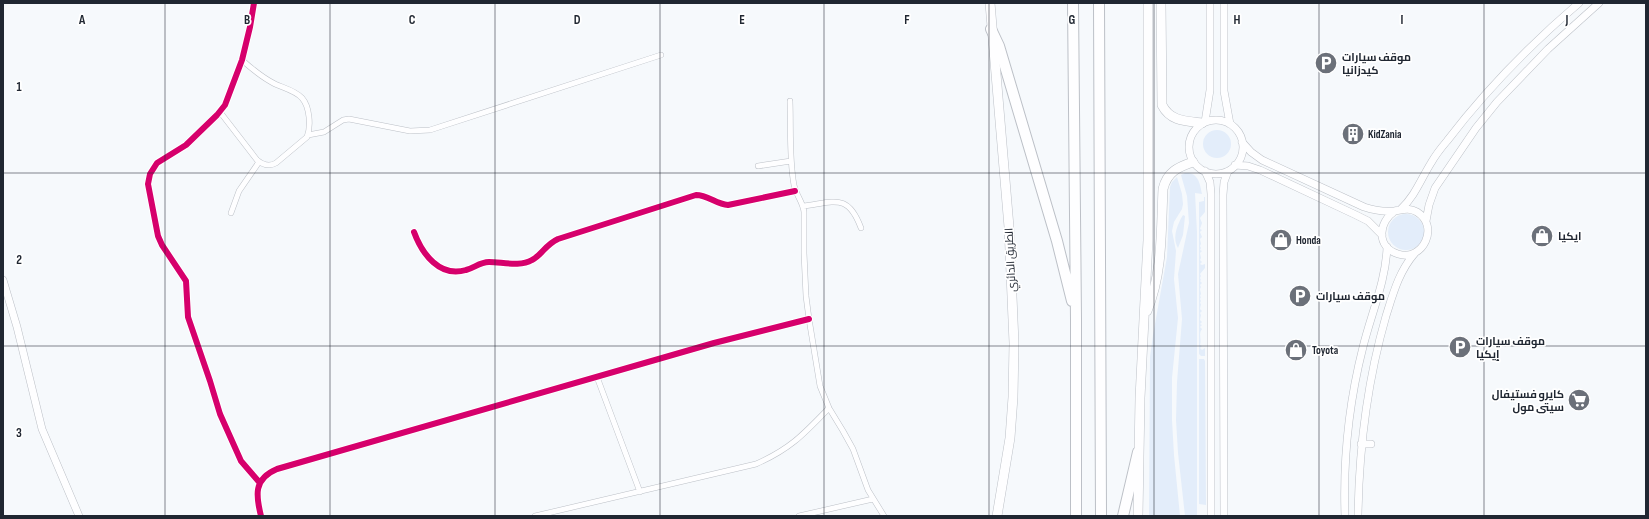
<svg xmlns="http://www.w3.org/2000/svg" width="1649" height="519" font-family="'Sofia Sans Condensed',Cairo,sans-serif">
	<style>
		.green { fill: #e3edfa }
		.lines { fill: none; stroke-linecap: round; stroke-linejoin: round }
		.minor-casing { stroke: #bcc0c7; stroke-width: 6 }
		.tertiary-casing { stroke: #bcc0c7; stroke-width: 8 }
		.trunk-casing { stroke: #bcc0c7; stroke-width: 10 }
		.motorway-casing { stroke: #bcc0c7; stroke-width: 12 }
		.minor { stroke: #fefeff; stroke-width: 5 }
		.tertiary { stroke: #fefeff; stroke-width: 7 }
		.trunk { stroke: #fefeff; stroke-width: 9 }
		.motorway { stroke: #fefeff; stroke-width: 10 }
		.cycleway-casing { stroke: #fff; stroke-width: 8 }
		.cycleway { stroke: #d6006c; stroke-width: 6 }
		.grid { fill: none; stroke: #202732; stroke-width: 1; stroke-opacity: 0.55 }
		.labels { text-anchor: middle; stroke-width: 3.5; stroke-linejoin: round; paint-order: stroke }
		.poi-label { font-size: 11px; font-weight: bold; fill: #202732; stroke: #fff; text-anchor: start }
		.street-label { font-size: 11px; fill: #202732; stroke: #fff }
		.grid-label { font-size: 13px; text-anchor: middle; font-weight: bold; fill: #202732; stroke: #fff; stroke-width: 3.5; stroke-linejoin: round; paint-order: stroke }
	</style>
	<rect width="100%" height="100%" fill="#f6f9fc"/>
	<path class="green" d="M1203 144a14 14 0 1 1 28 0a14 14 0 1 1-28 0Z
		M1185 173C1198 172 1200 183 1202 194L1195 193 1197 232V516H1185L1178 453 1176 420 1177 382 1182 319 1178 274 1189 223 1187 196 1181 175Z
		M1177 177 1182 194 1183 204 1182 209 1174 222 1172 231 1176 251 1174 279 1178 318 1172 378V420L1174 455 1180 516H1149L1150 357 1153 335 1167 257 1170 187 1172 182Z
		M1204 197H1205V212L1200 218 1202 223 1200 229 1202 230 1200 232 1202 237 1200 239 1201 244 1200 246 1201 248 1200 250 1202 251 1200 253 1201 258 1200 260 1202 262 1200 264 1202 265 1205 264V268L1200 274 1201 276 1200 278 1201 280 1200 281 1202 283 1200 285 1201 287 1200 289 1201 294 1200 296 1201 297 1200 299 1201 301 1200 303 1201 304 1200 309 1202 311 1200 313 1201 315 1200 320 1202 322 1200 324 1202 325 1200 327 1202 329C1198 334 1202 339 1200 345L1202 346 1200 348 1202 350 1205 348V356H1201L1199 354V202L1204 201Z
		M1388 232a18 18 0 1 1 36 0a18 18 0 1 1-36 0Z
		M1183 215 1185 216 1183 235 1178 248C1172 238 1177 225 1183 215Z
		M1199 359H1204L1205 361 1206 505 1199 504Z"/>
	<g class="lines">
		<g class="minor-casing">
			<path id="minor" d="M254 3 250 27 242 60 225 105 217 115 186 145 157 163 150 174 148 184 158 236 162 245 186 281 188 317 210 381 220 414 241 461 260 483
				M790 101C791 129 789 158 794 185 796 195 803 202 804 212V253L806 296 809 319 820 386 829 408 843 431 853 449 868 490 884 516
				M220 112 257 160C263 165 269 167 276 163L307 137C311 127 310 107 302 98 296 91 284 88 275 84 263 78 252 69 242 60
				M308 135 324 132 343 120 349 119 410 131 430 130 661 55
				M758 166 791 161
				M803 206C835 202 848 193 861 228
				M231 213 239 191 259 162
				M414 232C422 254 440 278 466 270 474 268 480 262 489 262 502 262 520 267 532 260 542 255 545 245 558 239L696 195C708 195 716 204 728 205L795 191
				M597 377 640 492
				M261 516C256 496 253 479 277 469L714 343 809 319
				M535 516 756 464C790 449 803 435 829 408
				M799 516 873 499"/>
		</g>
		<g class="tertiary-casing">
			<path id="tertiary" d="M1224 3V91L1230 124
				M1189 147a27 27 0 1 1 54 0a27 27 0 1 1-54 0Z
				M1205 122 1210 90V3
				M1242 142 1251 152 1262 160 1364 207C1373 210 1384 212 1394 211 1402 210 1409 207 1417 212 1440 226 1423 262 1398 254 1376 247 1378 222 1395 211
				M1235 165 1248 166 1260 170 1356 215 1368 221 1382 235
				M1205 171 1210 182 1211 194V516
				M1401 209C1415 196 1421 179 1431 163 1435 156 1441 148 1447 141 1486 90 1530 45 1579 3
				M1426 221 1429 205 1435 188 1476 128 1497 102 1548 49 1599 3
				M3 280 17 327 42 429 79 516
				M1361 444H1371
				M1224 516 1223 195 1224 182 1228 171
				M1345 516C1343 460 1349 402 1363 347 1371 314 1386 281 1387 247
				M1358 516C1359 448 1367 382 1386 316 1393 294 1399 271 1415 253"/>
		</g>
		<g class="trunk-casing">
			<path id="trunk" d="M990 3 1009 227 1014 343 1013 397 1010 438 997 516
				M1161 3 1162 105C1170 121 1185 121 1202 123
				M1147 311C1163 272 1161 230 1163 189 1167 172 1178 167 1193 162
				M1138 516 1140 398 1148 240V3"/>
		</g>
		<g class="motorway-casing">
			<path id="motorway" d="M1073 3 1076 319V516
				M1099 3 1101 516
				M991 29 999 46 1057 241 1072 301
				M1123 516 1138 452"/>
		</g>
		<use href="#minor" class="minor"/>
		<use href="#tertiary" class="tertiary"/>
		<use href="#trunk" class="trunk"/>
		<use href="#motorway" class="motorway"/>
		<g class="cycleway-casing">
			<path id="cycleway" d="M254 3 250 27 242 60 225 105 217 115 186 145 157 163 150 174 148 184 158 236 162 245 186 281 188 317 210 381 220 414 241 461 260 483
				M414 232C422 254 440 278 466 270 474 268 480 262 489 262 502 262 520 267 532 260 542 255 545 245 558 239L696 195C708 195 716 204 728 205L795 191
				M261 516C256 496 253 479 277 469L714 343 809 319"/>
		</g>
		<use href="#cycleway" class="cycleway"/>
	</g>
	<path class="grid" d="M165 3V516M330 3V516M495 3V516M660 3V516M824 3V516M989 3V516M1154 3V516M1319 3V516M1484 3V516M3 173H1646M3 346H1646"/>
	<defs>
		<g id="parking-disc" transform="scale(1.15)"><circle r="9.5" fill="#6b7079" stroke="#fff"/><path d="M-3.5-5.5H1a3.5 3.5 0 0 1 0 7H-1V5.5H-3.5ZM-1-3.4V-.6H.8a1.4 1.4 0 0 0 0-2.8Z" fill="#fff"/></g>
		<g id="building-disc" transform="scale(1.15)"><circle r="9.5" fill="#6b7079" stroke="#fff"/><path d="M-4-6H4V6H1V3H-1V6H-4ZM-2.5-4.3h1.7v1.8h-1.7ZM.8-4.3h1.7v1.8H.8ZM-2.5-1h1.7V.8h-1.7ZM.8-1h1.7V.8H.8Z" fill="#fff"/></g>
		<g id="shop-disc" transform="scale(1.15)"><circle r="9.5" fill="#6b7079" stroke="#fff"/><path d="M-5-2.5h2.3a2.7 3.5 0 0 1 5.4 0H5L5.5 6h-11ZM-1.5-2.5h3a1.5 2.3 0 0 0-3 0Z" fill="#fff"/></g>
		<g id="supermarket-disc" transform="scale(1.15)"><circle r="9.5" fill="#6b7079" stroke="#fff"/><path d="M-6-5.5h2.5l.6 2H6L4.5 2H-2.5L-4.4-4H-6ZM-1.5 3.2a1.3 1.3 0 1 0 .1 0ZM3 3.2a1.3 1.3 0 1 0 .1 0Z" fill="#fff"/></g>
	</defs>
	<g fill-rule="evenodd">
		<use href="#parking-disc" x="1326" y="63"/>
		<use href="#building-disc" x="1353" y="134"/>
		<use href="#shop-disc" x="1542" y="236"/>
		<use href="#shop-disc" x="1281" y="240"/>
		<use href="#parking-disc" x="1300" y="296"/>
		<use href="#parking-disc" x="1460" y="347"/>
		<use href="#shop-disc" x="1296" y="350"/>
		<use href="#supermarket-disc" x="1579" y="400"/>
	</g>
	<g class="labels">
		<g class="poi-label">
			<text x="1342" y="61">موقف سيارات<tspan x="1342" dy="13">كيدزانيا</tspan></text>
			<text x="1368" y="138">KidZania</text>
			<text x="1558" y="240">ايكيا</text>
			<text x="1296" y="244">Honda</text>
			<text x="1316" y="300">موقف سيارات</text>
			<text x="1476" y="345">موقف سيارات<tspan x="1476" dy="13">إيكيا</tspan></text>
			<text x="1312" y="354">Toyota</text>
			<text x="1564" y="398" text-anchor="end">كايرو فستيفال<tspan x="1564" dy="13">سيتى مول</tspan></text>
		</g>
		<g class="street-label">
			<text transform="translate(1010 260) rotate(-93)" y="4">الطريق الدائري</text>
		</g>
	</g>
	<g class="grid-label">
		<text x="82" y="24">A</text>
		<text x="247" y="24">B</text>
		<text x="412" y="24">C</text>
		<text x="577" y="24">D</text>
		<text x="742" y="24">E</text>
		<text x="907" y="24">F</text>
		<text x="1072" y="24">G</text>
		<text x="1237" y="24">H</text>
		<text x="1402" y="24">I</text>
		<text x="1567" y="24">J</text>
		<text x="19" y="91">1</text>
		<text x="19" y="264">2</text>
		<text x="19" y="437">3</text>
	</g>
	<rect width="1649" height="519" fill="none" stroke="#202732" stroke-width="8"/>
</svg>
